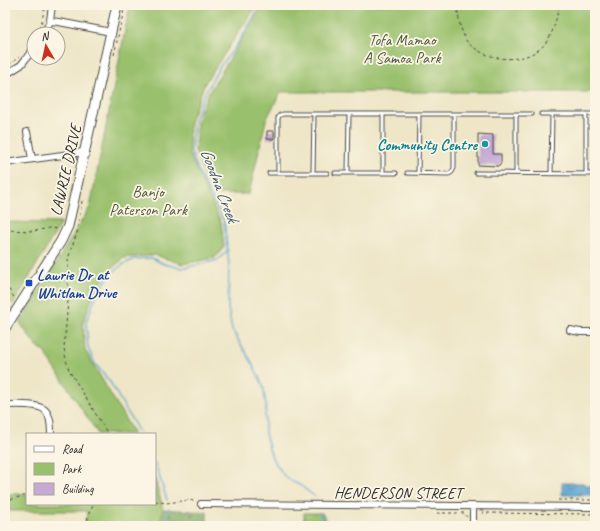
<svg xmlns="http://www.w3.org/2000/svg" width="600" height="531" font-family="Caveat,sans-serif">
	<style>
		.forest { fill: url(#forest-firs); stroke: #526846 }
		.green { fill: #99c06c; stroke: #62764c }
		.water { fill: url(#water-waves); stroke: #42677e }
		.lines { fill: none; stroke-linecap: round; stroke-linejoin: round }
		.stream { stroke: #59a3d0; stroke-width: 1.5 }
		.building { fill: #c5aad4 }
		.lane-casing { stroke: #484742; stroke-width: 5 }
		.street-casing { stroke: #484742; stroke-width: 8 }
		.secondary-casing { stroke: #484742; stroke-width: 11 }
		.path { stroke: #484742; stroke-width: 1; stroke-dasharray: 3 3; stroke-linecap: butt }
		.lane { stroke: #fff; stroke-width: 3 }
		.street { stroke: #fff; stroke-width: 6 }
		.secondary { stroke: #fff; stroke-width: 9 }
		.culture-dot { fill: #0f9aa8; stroke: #fcf5e5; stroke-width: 1.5 }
		.transit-dot { fill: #1a4fb4; stroke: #fcf5e5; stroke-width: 1.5 }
		.labels { text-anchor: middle; stroke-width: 3.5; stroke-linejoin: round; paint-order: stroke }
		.park-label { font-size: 16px; fill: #4c583e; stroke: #fcf5e5 }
		.culture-label { font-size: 16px; font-weight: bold; fill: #0d838f; stroke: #fcf5e5; text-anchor: end }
		.street-label { font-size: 16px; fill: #2b2b2b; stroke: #fcf5e5 }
		.transit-label { font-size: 16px; font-weight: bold; fill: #164399; stroke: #fcf5e5; text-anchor: start }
		.water-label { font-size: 17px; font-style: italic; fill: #3d5b6d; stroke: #fcf5e5 }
	</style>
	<defs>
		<pattern id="forest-firs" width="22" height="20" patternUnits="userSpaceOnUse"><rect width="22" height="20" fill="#7aa660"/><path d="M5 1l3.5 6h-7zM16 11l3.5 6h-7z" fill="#64874f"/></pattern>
		<pattern id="water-waves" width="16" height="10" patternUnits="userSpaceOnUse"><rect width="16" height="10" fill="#59a3d0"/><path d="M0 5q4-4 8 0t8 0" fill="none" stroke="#4a85a9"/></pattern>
	</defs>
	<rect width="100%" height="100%" fill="#fcf5e5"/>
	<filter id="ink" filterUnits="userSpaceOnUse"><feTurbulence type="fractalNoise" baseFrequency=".025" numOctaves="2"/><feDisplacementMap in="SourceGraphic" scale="8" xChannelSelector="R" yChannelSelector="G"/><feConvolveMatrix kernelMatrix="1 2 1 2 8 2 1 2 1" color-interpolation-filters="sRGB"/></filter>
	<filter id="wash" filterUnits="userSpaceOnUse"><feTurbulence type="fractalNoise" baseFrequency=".012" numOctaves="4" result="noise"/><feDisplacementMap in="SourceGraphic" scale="16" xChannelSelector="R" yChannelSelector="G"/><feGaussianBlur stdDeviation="0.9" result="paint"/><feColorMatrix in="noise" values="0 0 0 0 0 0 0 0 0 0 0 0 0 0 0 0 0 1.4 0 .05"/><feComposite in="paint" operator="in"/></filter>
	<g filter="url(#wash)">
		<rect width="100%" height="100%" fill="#eee6c7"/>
		<path class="forest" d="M163 509 207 512V526H85Z"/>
		<path class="green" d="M130 5H257L205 83 190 122 189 153 221 222 224 247 215 258 182 264 155 255 124 258 107 273 93 296 83 322 85 350 134 434H98L43 350 36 346 20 323 90 207Z
			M263 5H595V92H281L266 120 249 194H214L204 175 195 150 197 123 200 112 209 92Z
			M5 222 61 223 13 305 5 293Z
			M155 478 163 509 159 526H85L87 511H5V494H27V504H155Z
			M304 513H322L330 526H308L304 521Z"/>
		<path class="water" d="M562 483H583L586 485 595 486V495H562Z"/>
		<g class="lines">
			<path class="stream" d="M260 5 250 23 236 46 218 69 204 95 194 121 191 151 199 173 224 221 229 264 228 307 232 330 251 361 263 385 266 405 265 418V434L272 458 285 477 301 486 314 496
				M140 434 110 382 95 364 88 348 86 322 96 296 109 276 122 265 135 259 152 258 164 264 182 268 197 265 218 260 228 250
				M155 463 167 500
				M319 513 327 526
				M164 526 168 514 169 508"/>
		</g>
		<g id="blocks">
			<path class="building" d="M267 131H274V139H267Z
				M478 134 493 135V154H501V163L498 166 478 165Z"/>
		</g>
	</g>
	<g filter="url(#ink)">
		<use href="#blocks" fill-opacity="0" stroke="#484742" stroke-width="1"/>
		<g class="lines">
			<g class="lane-casing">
				<path id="lane" d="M541 114H595
					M269 173H327
					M278 173V118L280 115 283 114H532
					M313 173 314 114
					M335 173H396
					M348 173 349 114
					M383 173V114
					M407 173 449 174 452 172 454 168V114
					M418 173 419 114
					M476 173 595 174
					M516 173V114
					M551 174 552 114
					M586 174V114"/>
			</g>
			<g class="street-casing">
				<path id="street" d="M50 21 59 22 111 32
					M44 34 50 21 52 5
					M5 75 21 65 34 48
					M27 132 32 159
					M5 163 84 152
					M570 330 580 332H595
					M5 405C15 405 37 403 45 410 51 416 51 427 51 434
					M201 504 595 507
					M473 526V506"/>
			</g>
			<g class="secondary-casing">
				<path id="secondary" d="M5 328 61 241 68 226 117 5"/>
			</g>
			<path class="path" d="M457 5C458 16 460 28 465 38 467 43 471 46 476 49 495 62 527 63 544 45 553 35 557 18 559 5
				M44 9 45 5
				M37 34 42 21 44 10H46
				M114 55 125 5
				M9 65 19 57
				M82 201 77 233 70 252 68 261V301L64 348 66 360 69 370 108 434
				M5 230 34 231 49 228 58 229
				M5 285 8 288 15 299
				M558 500H595
				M5 501 27 495
				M155 501 166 503 190 500 196 502
				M483 511V513L595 514
				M437 513H464L467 517
				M87 526 88 515 94 504"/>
			<use href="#lane" class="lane"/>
			<use href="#street" class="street"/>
			<use href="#secondary" class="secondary"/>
		</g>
	</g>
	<circle class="culture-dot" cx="485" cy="144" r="4"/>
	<rect class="transit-dot" x="25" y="279" width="8" height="8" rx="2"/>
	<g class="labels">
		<g class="park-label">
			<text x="402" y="45">Tofa Mamao<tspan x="402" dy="18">A Samoa Park</tspan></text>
			<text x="148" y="197">Banjo<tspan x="148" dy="18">Paterson Park</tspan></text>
		</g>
		<g class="culture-label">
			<text x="477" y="150">Community Centre</text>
		</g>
		<g class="street-label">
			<text transform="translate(65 170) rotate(-77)" y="6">LAWRIE DRIVE</text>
			<text x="398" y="498">HENDERSON STREET</text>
		</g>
		<g class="transit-label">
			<text x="37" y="280">Lawrie Dr at<tspan x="37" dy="18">Whitlam Drive</tspan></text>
		</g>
		<g class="water-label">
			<text transform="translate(220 185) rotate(69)" y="6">Goodna Creek</text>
		</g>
	</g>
	<rect width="600" height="531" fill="none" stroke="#fcf5e5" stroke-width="20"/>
	<rect x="26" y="433" width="130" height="72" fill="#fcf5e5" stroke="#a8a49b"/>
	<rect x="34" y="446" width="20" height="6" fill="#ffffff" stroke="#a8a49b"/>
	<text x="62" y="453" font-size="12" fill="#2b2b2b">Road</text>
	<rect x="34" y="463" width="20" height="12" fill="#99c06c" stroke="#a8a49b"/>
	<text x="62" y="473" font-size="12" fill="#2b2b2b">Park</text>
	<rect x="34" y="483" width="20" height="12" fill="#c5aad4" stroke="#a8a49b"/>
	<text x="62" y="493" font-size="12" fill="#2b2b2b">Building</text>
	<g transform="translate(46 46) rotate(351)"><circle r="19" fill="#fcf5e5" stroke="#a8a49b"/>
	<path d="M0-3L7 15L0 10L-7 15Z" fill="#c8321e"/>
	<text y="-6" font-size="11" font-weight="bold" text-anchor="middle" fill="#2b2b2b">N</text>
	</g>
</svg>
